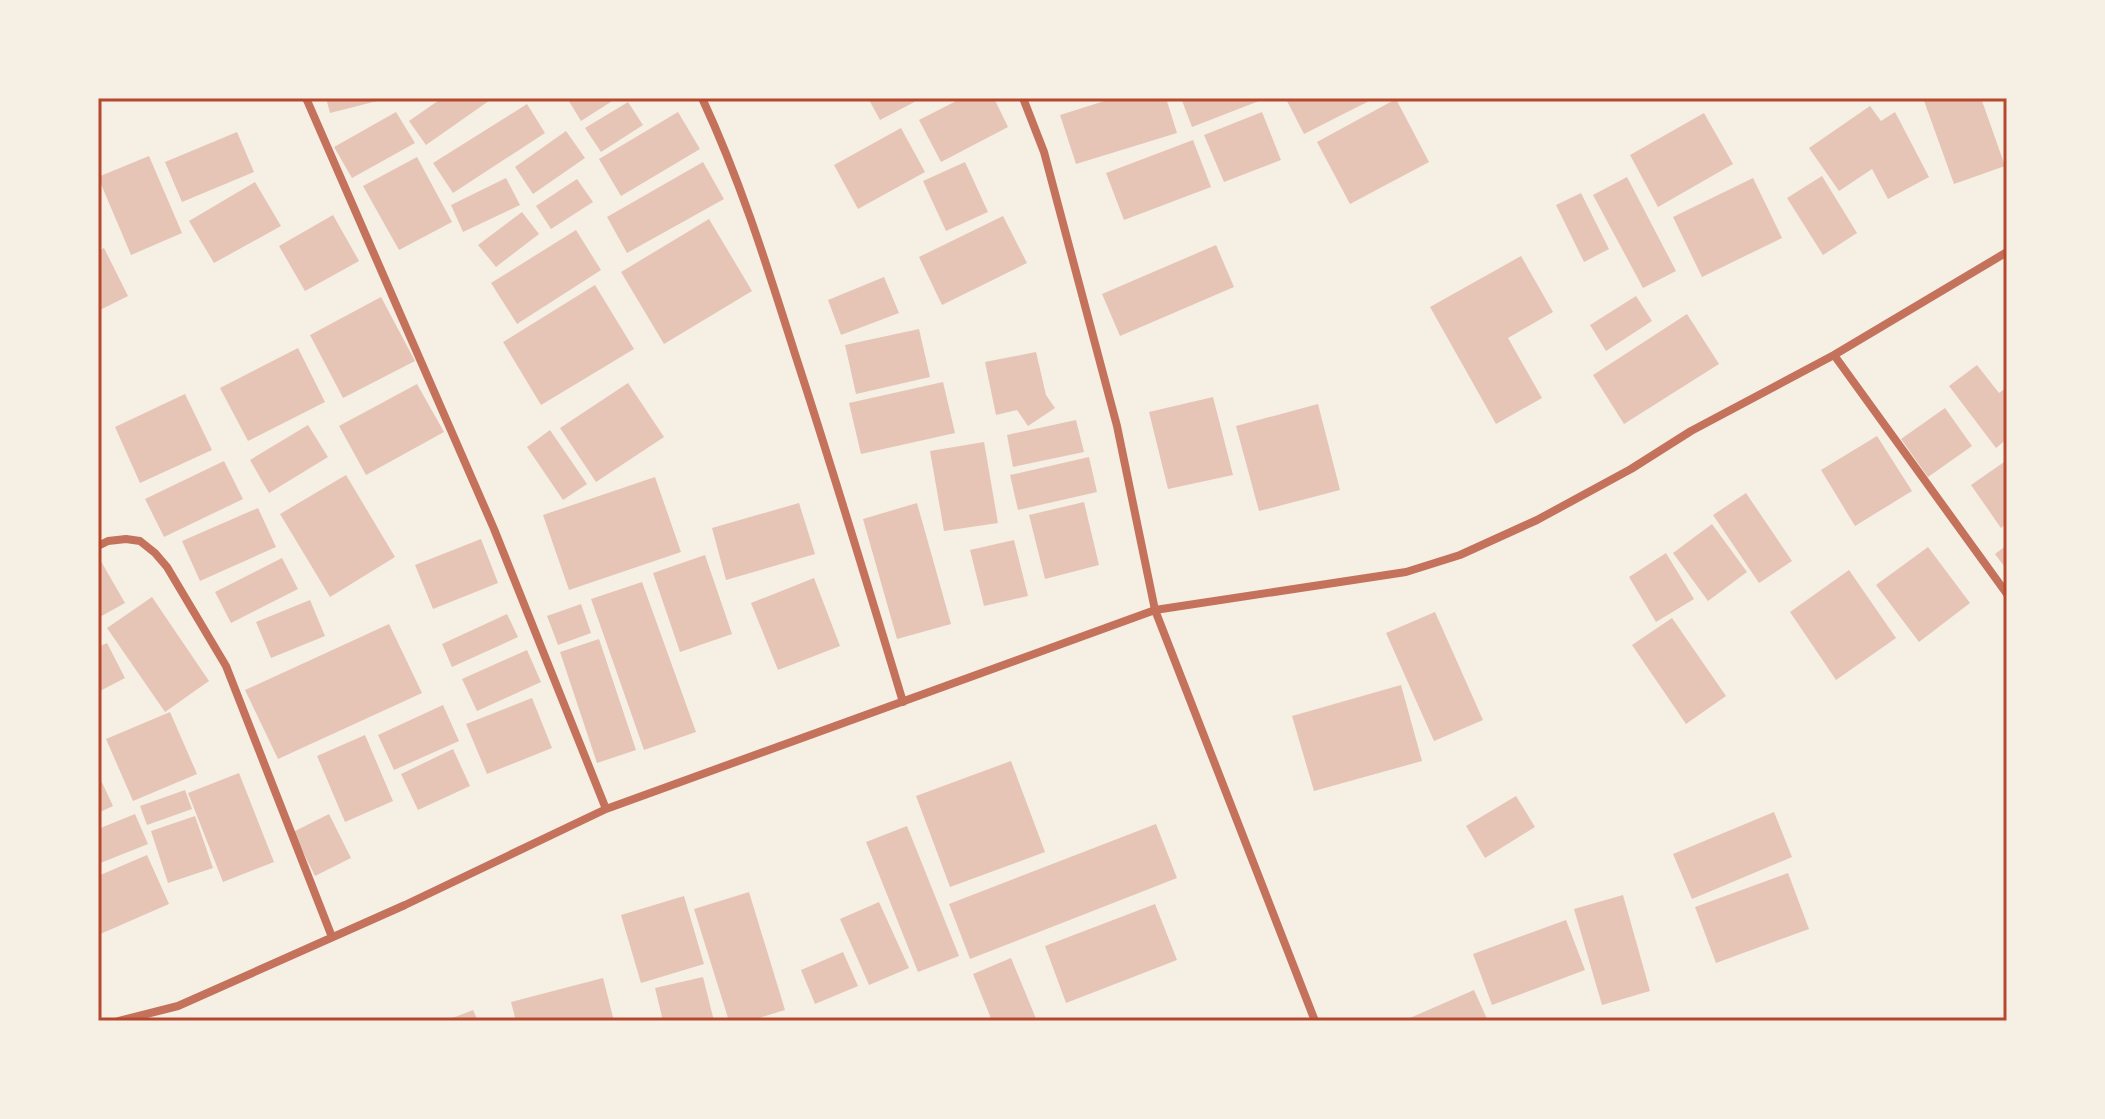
<svg xmlns="http://www.w3.org/2000/svg" width="2105" height="1119" font-family="Cabin,sans-serif">
	<style>
		.building { fill: #e6c5b7 }
		.lines { fill: none; stroke-linecap: round; stroke-linejoin: round }
		.minor { stroke: #c5725c; stroke-width: 8 }
		.neatline { fill: none; stroke: #b5482f; stroke-width: 3 }
	</style>
	<rect width="100%" height="100%" fill="#f6efe4"/>
	<path class="building" d="M326 98H385V99L330 113Z
		M442 98H493L426 145 409 121Z
		M567 98H617L581 121Z
		M868 98H922L880 120Z
		M962 98H994L1008 127 941 162 919 120Z
		M1114 98H1166L1177 133 1076 164 1060 115Z
		M1181 98H1257L1259 101 1192 127Z
		M1293 98H1375L1304 134 1287 101Z
		M1923 98H1981L2005 166 1954 184Z
		M1396 99 1429 162 1350 204 1317 142Z
		M628 102 643 125 601 152 585 128Z
		M527 104 545 133 453 193 433 163Z
		M1870 106 1881 121 1895 112 1929 177 1888 199 1872 169 1839 191 1809 148Z
		M396 112 415 143 352 178 334 147Z
		M678 112 700 149 621 196 599 159Z
		M1262 112 1281 160 1224 182 1204 135Z
		M1704 113 1733 164 1658 207 1630 155Z
		M901 128 925 172 858 209 834 165Z
		M566 131 585 158 533 194 515 167Z
		M237 132 254 172 182 202 165 162Z
		M1193 140 1211 187 1124 220 1106 173Z
		M149 156 182 233 131 255 98 177Z
		M417 157 452 222 399 250 363 186Z
		M703 162 724 199 627 253 607 217Z
		M965 162 988 212 946 231 923 181Z
		M1822 176 1857 233 1823 255 1787 198Z
		M1627 177 1676 271 1643 288 1593 195Z
		M506 178 520 205 463 232 451 205Z
		M1753 178 1782 238 1702 277 1673 217Z
		M577 179 593 202 551 229 536 206Z
		M255 182 281 226 214 263 189 221Z
		M1581 193 1609 249 1584 262 1556 205Z
		M522 212 539 234 496 267 478 245Z
		M333 215 359 261 305 291 279 246Z
		M1003 216 1027 263 942 305 919 257Z
		M709 219 752 291 664 344 621 272Z
		M576 230 601 270 517 324 491 283Z
		M1216 245 1234 287 1120 336 1102 294Z
		M104 248 128 296 98 311V251Z
		M1521 256 1553 312 1508 338 1542 398 1496 424 1430 307Z
		M884 277 899 313 841 335 828 300Z
		M595 285 634 349 541 405 503 342Z
		M1636 296 1652 321 1606 351 1590 325Z
		M381 297 415 361 343 398 310 335Z
		M1687 314 1719 364 1624 424 1593 375Z
		M919 329 930 377 856 394 845 345Z
		M298 348 325 402 248 441 220 388Z
		M1036 352 1046 395 1055 408 1028 426 1017 410 996 415 985 362Z
		M1977 365 1999 393 2007 387V439L1996 448 1949 386Z
		M943 382 955 433 861 454 849 403Z
		M628 383 664 437 596 482 560 428Z
		M417 384 444 432 366 475 339 426Z
		M185 394 212 450 140 483 115 427Z
		M1213 397 1233 475 1168 489 1149 412Z
		M1318 404 1340 490 1259 511 1236 426Z
		M1945 408 1972 446 1928 477 1901 439Z
		M1076 420 1084 452 1013 467 1007 435Z
		M308 425 328 457 269 493 250 460Z
		M550 430 587 484 563 500 527 447Z
		M1877 436 1912 491 1855 526 1821 470Z
		M984 442 998 523 944 531 930 451Z
		M1089 457 1097 492 1018 510 1010 475Z
		M2007 460V523L2001 528 1971 485Z
		M224 461 243 499 164 537 145 499Z
		M346 475 395 557 330 597 280 514Z
		M655 477 681 552 569 590 543 515Z
		M1746 493 1792 561 1759 583 1713 515Z
		M1084 502 1099 565 1045 579 1029 515Z
		M799 503 815 554 726 580 712 528Z
		M917 503 951 624 897 639 863 519Z
		M258 508 276 547 200 581 182 541Z
		M1712 524 1747 572 1708 601 1673 553Z
		M481 539 498 583 433 609 415 565Z
		M1014 540 1028 596 984 606 970 550Z
		M2007 545V570L1995 554Z
		M1928 547 1970 603 1919 642 1876 585Z
		M1666 553 1694 599 1656 622 1629 577Z
		M705 555 732 634 680 652 653 573Z
		M98 556 125 603 98 618Z
		M282 558 298 589 231 623 215 592Z
		M1849 570 1896 638 1836 680 1790 612Z
		M814 578 840 646 778 670 751 603Z
		M642 582 696 732 644 750 591 599Z
		M152 597 209 681 165 712 107 628Z
		M310 600 325 636 271 658 256 622Z
		M581 604 591 633 558 645 547 616Z
		M1435 612 1483 720 1434 741 1386 633Z
		M507 614 518 637 452 667 442 644Z
		M1672 618 1726 696 1686 724 1632 645Z
		M389 624 422 693 278 759 245 690Z
		M599 639 636 750 597 763 560 652Z
		M107 643 125 678 98 692V647Z
		M527 650 541 682 477 711 462 679Z
		M1401 685 1422 761 1314 791 1292 716Z
		M532 698 552 748 487 774 466 724Z
		M443 705 459 741 394 770 378 735Z
		M170 712 197 774 133 801 106 739Z
		M365 735 393 801 345 822 317 756Z
		M453 749 470 786 418 810 401 774Z
		M1011 761 1045 852 950 887 916 796Z
		M239 773 274 862 223 882 188 793Z
		M98 774 113 806 98 813Z
		M185 790 192 809 147 825 140 806Z
		M1516 796 1535 827 1485 858 1466 826Z
		M1774 812 1792 857 1692 899 1673 854Z
		M135 814 148 844 98 864V829Z
		M329 814 351 858 315 876 293 832Z
		M195 816 213 868 168 883 151 831Z
		M1156 824 1177 878 970 959 949 904Z
		M907 826 959 956 918 972 866 842Z
		M147 855 169 904 98 935V876Z
		M1788 873 1809 929 1716 963 1695 907Z
		M749 892 785 1010 749 1021H729L694 909Z
		M1623 895 1650 991 1602 1005 1574 909Z
		M684 896 704 964 641 983 621 915Z
		M879 902 909 968 869 985 840 919Z
		M1155 904 1177 960 1066 1003 1045 946Z
		M1566 920 1585 970 1492 1005 1473 954Z
		M843 952 858 986 815 1004 801 970Z
		M1011 958 1037 1021H992L973 974Z
		M703 977 714 1021H663L655 988Z
		M603 978 614 1021H516L511 1002Z
		M1474 990 1488 1021H1403Z
		M473 1010 478 1021H445Z"/>
	<g class="lines">
		<path class="minor" d="M306 98 494 529 606 809
			M702 98C741 182 767 266 795 354 833 470 868 586 903 702
			M1023 98 1044 152 1117 426 1155 610 1315 1021
			M1834 355 2007 594
			M98 546 108 541 126 539 140 541 155 553 167 567 226 666 332 937
			M119 1021 178 1006 405 905 606 809 1155 610 1406 572 1460 555 1537 520 1631 469 1691 431 1834 355 2007 252"/>
	</g>
	<rect width="2105" height="1119" fill="none" stroke="#f6efe4" stroke-width="200"/>
	<rect x="100" y="100" width="1905" height="919" class="neatline"/>
</svg>
